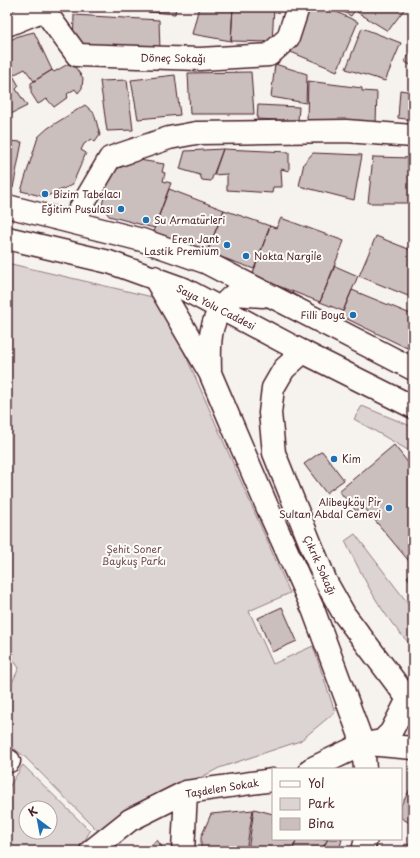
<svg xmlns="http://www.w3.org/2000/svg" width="420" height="858" font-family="'Playpen Sans',sans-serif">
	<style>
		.green { fill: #dcd4d2; stroke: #937a7e; fill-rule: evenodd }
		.building { fill: #cbbfbe; stroke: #4a1f2b }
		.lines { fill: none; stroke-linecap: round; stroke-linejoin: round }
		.street-casing { stroke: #4a1f2b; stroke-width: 25 }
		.secondary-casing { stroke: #4a1f2b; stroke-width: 25 }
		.street { stroke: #fdfcf7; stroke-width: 22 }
		.secondary { stroke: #fdfcf7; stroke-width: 22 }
		.poi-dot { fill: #1f6fb2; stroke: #fdfcf7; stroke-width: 1.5 }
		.labels { text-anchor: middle; stroke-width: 4; stroke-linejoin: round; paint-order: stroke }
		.street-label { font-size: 10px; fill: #4a1f2b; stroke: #fdfcf7 }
		.poi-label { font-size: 10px; fill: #4a1f2b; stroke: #fdfcf7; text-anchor: start }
		.park-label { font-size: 10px; fill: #6e4c55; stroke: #fdfcf7 }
	</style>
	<rect width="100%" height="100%" fill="#f6f3ef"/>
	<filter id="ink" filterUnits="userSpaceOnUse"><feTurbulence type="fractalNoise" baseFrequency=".025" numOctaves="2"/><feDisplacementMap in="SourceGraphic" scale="8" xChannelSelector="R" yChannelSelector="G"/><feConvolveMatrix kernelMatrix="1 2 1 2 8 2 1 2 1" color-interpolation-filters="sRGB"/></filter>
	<g filter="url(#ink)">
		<path class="green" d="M7 263 161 299 290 593 249 611 273 664 313 646 335 712 300 741 219 768 98 831 25 757 7 743V693L19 668 7 651Z
			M362 406 413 427V453L354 419Z
			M355 534 413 610V647C382 617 364 579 345 541Z
			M23 765 90 831 79 851H7V790ZM26 808H50V832H26Z"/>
		<path class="building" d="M91 7H176L175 14Z
			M199 7H233L231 41 192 34Z
			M233 7H274L272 42 231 41Z
			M306 7H326L358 22 337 71 286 50Z
			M334 7H357L351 16Z
			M360 7H406L388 31 357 12Z
			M74 15 159 20 160 51 73 47Z
			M362 28 401 43 385 81 346 69Z
			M34 32 52 70 34 81 25 69 13 75 7 61V42L18 36Z
			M413 50V67L404 61Z
			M68 64 75 67 83 78 82 88 78 93 75 89 67 94 68 97 54 107 47 99 38 104 31 93V83L52 70 54 72Z
			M275 64 307 74 306 103 271 97Z
			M7 65 19 86 16 89 27 106 7 116Z
			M251 72 254 114H190L188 73Z
			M175 75 180 115 138 119 131 80Z
			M127 80 133 130 107 131 100 81Z
			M308 81 362 88V91L377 92 376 124 307 121Z
			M400 90 413 92V120L398 118Z
			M85 105 94 113 100 135 95 142 91 139 84 144 81 150 86 153 72 185 45 197 21 191 38 137 48 128Z
			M258 105 299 107 298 121 257 119Z
			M7 141 22 142 13 188 7 187Z
			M223 149 289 152V171L281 169 282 187H273L272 193 227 190V174L214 175Z
			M223 149 211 181 202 180 200 175 180 169 185 151Z
			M313 153 362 155 354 200 299 186 304 163Z
			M373 157 413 158V203H368Z
			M139 160 164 164 162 172 165 173 163 181 171 183 154 228 109 216 102 206 109 172Z
			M169 189 224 210 207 252 153 232Z
			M224 210 270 226 254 269 207 252Z
			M281 218 344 241 320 302 252 276 270 226 276 228Z
			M376 236 413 251V298L359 276Z
			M335 266 358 276 343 311 320 302Z
			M352 290 413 315V331L407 348 341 316Z
			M394 445 410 465 413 462V566L363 506 356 511 339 491Z
			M322 451 344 480 326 493 304 464Z
			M413 572V584L407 577Z
			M282 607 297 641 272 652 258 618Z
			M411 788 413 789V818L410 823 401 818V805Z
			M254 809 273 814V839H297L292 851H248Z
			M253 810 246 851H201V837L211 814Z
			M297 839H328L321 851H292Z
			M328 839H342L339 851H321Z
			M157 840 165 851H144Z
			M405 844 413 846V851H403Z"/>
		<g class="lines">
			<g class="street-casing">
				<path id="street" d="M45 7 44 10 77 55 200 59 269 55 288 38 298 7
					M7 25 44 10
					M73 221 110 158 169 138 196 133 346 131 413 136
					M303 352 284 369 273 388 270 413 274 453 326 582 344 614 408 699
					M363 744 365 769
					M368 744 413 748
					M7 760 9 761
					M311 769 363 744 382 741 391 732 408 699 413 697
					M91 851 130 820 186 792 273 780
					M183 851 186 792
					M363 851 366 839"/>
			</g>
			<g class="secondary-casing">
				<path id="secondary" d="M7 206 142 240 205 262 413 369
					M7 238 109 262 184 289 303 352 413 407
					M154 277 210 373 272 518 313 609 363 744
					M210 370C209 340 209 313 235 294L263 296"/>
			</g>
			<use href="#street" class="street"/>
			<use href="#secondary" class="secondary"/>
		</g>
	</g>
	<g class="poi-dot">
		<circle cx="45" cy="194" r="4"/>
		<circle cx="121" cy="209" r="4"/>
		<circle cx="146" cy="220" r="4"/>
		<circle cx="227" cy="245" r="4"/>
		<circle cx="246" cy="256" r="4"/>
		<circle cx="353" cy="315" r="4"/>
		<circle cx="334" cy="459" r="4"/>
		<circle cx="389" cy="508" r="4"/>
	</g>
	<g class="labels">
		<g class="street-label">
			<text transform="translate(173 58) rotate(1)" y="4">Döneç Sokağı</text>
			<text transform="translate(216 307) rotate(27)" y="4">Saya Yolu Caddesi</text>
			<text transform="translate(320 565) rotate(66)" y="4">Çıkrık Sokağı</text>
			<text transform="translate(222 788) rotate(-9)" y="4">Taşdelen Sokak</text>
		</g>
		<g class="poi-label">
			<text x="53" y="198">Bizim Tabelacı</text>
			<text x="113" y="213" text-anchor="end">Eğitim Pusulası</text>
			<text x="154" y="224">Su Armatürleri</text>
			<text x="219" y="243" text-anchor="end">Eren Jant<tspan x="219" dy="12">Lastik Premium</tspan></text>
			<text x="254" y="260">Nokta Nargile</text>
			<text x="345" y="319" text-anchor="end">Filli Boya</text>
			<text x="342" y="463">Kim</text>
			<text x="381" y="506" text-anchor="end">Alibeyköy Pir<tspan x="381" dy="12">Sultan Abdal Cemevi</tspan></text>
		</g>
		<g class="park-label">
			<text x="134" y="553">Şehit Soner<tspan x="134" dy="12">Baykuş Parkı</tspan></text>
		</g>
	</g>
	<rect width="420" height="858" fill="none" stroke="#fdfcf7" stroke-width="24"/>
	<rect x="12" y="12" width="396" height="834" fill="none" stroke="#4a1f2b" stroke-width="1.5" filter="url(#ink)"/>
	<rect x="272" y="768" width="130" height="72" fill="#fdfcf7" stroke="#b5a4a5"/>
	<rect x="280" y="781" width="20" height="6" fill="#fdfcf7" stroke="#b5a4a5"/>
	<text x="308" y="788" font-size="12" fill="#4a1f2b">Yol</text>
	<rect x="280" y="798" width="20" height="12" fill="#dcd4d2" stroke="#b5a4a5"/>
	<text x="308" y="808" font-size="12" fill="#4a1f2b">Park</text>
	<rect x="280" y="818" width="20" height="12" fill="#cbbfbe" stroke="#b5a4a5"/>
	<text x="308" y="828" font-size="12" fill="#4a1f2b">Bina</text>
	<g transform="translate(38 820) rotate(328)"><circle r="19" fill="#fdfcf7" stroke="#b5a4a5"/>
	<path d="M0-3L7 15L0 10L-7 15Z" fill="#1f6fb2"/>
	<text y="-6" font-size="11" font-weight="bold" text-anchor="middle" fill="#4a1f2b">K</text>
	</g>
</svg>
